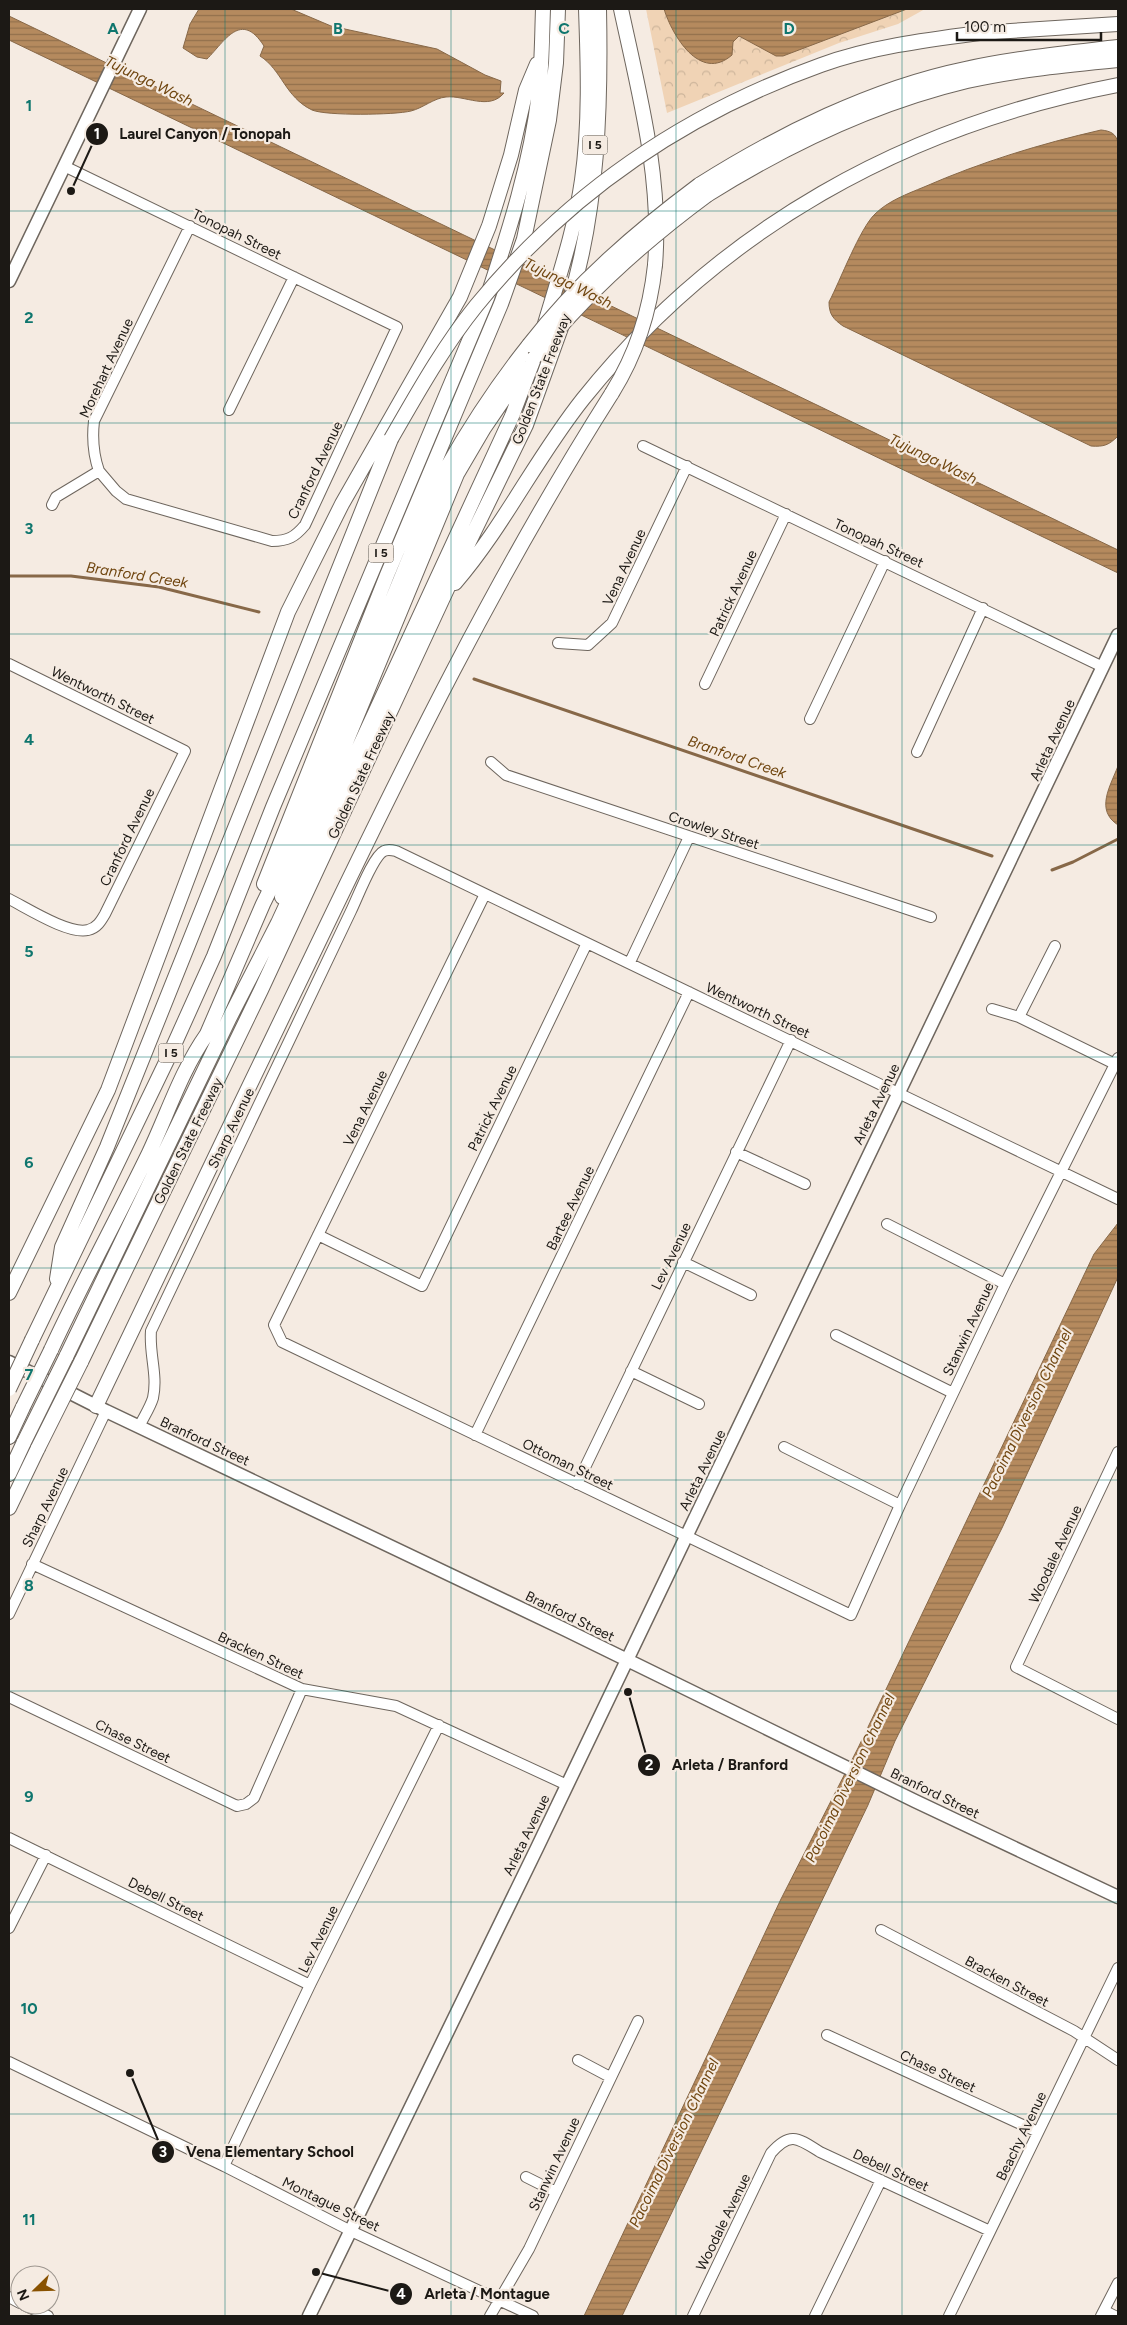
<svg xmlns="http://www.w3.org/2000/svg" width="1127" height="2325" font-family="Figtree,sans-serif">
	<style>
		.forest { fill: url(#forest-crowns) }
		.water { fill: url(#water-rules); stroke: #876848 }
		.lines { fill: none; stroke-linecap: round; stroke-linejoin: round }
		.stream { stroke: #876848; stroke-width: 3 }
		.minor-casing { stroke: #6e665e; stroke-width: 12 }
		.major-casing { stroke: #6e665e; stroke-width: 15 }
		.highway-casing { stroke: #6e665e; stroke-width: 16 }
		.minor { stroke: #fff; stroke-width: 10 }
		.major { stroke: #fff; stroke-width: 12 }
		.highway { stroke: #fff; stroke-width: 14 }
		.highway-bridge-casing { stroke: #6e665e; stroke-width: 16; stroke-linecap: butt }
		.highway-bridge { stroke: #fff; stroke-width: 14 }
		.grid { fill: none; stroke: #0f766e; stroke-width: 1; stroke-opacity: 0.55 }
		.labels { text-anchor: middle; stroke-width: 4.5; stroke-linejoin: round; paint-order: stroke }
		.shield { fill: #f5ebe2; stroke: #5d5852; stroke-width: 1 }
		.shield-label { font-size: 12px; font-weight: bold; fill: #1c1915 }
		.street-label { font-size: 14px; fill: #1c1915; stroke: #f5ebe2 }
		.water-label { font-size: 15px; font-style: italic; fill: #704610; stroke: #f5ebe2 }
		.grid-label { font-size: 16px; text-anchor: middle; font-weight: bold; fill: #0f766e; stroke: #f5ebe2; stroke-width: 4.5; stroke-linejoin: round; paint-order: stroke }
		.leader { fill: none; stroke: #1c1915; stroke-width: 2 }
		.callout-dot { fill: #1c1915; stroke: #f5ebe2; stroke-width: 2 }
		.mark-label { font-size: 15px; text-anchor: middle; font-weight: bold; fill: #fff }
		.callout-label { font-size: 15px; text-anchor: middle; font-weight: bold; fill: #1c1915; stroke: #f5ebe2; stroke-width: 4.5; stroke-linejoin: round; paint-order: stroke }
	</style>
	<defs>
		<pattern id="forest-crowns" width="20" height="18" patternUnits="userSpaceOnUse" patternTransform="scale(1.25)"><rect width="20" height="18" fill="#f0d3b5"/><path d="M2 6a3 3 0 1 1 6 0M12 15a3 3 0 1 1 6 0" fill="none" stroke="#cdb59b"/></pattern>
		<pattern id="water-rules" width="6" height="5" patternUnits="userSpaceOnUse" patternTransform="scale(1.25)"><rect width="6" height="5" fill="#b58a5e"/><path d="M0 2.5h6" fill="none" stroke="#92704c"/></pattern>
	</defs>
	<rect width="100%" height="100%" fill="#f5ebe2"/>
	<path class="forest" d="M646 9H925L898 24 839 43 667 113Z"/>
	<path class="water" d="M199 9H291L331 26 437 49 485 75 501 81 500 93H504C489 111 465 95 446 97 434 98 423 108 411 111 395 115 326 116 312 110 285 97 282 70 260 56L264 46C241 10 225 41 207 59L197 57 183 48 190 24Z
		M664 9H907L783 56H776L739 36 733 42 732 55C700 83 672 35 664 9Z
		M9 16 1118 550V573L9 40Z
		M1101 130C1110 131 1116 133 1118 143V436C1109 445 1104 447 1091 446L843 326C833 319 829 314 829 302 840 281 860 228 875 214 888 201 907 194 924 187 981 162 1040 144 1101 130Z
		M1118 766V825C1095 810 1110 787 1118 766Z
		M1118 1223V1277L1002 1528 895 1741 868 1805 622 2316H584L781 1899 858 1748 1094 1254Z"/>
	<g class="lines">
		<path class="stream" d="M9 576H71L159 587 259 612
			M474 679 992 856
			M1052 870 1073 862 1118 839"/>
		<g class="minor-casing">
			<path id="minor" d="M64 166 397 327 305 525C295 537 288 541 272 541L126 499 116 491 99 471
				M229 410 294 277
				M643 446 1103 667
				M52 505 56 497 99 471C93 454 92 439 94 421L190 226
				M558 643 588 645 612 623 687 466
				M9 664 185 751 105 914C101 921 97 928 88 930 69 935 27 908 9 899
				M705 684 786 514
				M810 719 885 561
				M917 752 983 608
				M491 762 506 775 931 917
				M485 894 274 1325 282 1342 851 1615 900 1505 1005 1284 1118 1058
				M630 962 689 837
				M992 1009 1019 1017 1115 1064
				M1019 1017 1055 946
				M736 1152 805 1184
				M887 1224 1005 1284
				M318 1235 422 1286 587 943
				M683 1262 751 1295
				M836 1335 953 1393
				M631 1371 699 1404
				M139 1427C143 1418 150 1408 153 1398 158 1375 149 1354 151 1331L351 911C357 899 373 856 384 851 388 849 392 850 396 851L1118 1199
				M475 1435 689 992
				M784 1447 900 1505
				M1118 1452 1016 1667 1118 1719
				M577 1484 791 1040
				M32 1564 302 1689 396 1706 567 1785
				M9 1614 106 1411
				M9 1697 237 1806 246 1804 254 1798 302 1689
				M9 1838 310 1985
				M9 1928 46 1855
				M881 1930 1074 2031 1118 2060
				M827 2035 1038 2132
				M578 2060 610 2077
				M9 2062 224 2166 351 2231 533 2316
				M224 2166 310 1985 439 1725
				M526 2177 556 2192
				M9 2297 20 2303
				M24 2305 48 2316
				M1105 2311 1115 2316
				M490 2316 529 2249 638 2021
				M693 2316 771 2153C790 2131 798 2138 820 2152L990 2231
				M815 2316 881 2180
				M949 2316 1118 1968
				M1101 2316 1118 2283"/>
		</g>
		<g class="major-casing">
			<path id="major" d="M9 281 140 9
				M9 1362 106 1411 566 1630 915 1801 1118 1897
				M309 2316 537 1848 1118 635"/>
		</g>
		<g class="highway-casing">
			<path id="highway" d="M621 9C639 93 662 178 655 265
				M979 33 1118 24
				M699 185C778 135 873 88 965 69 1015 58 1067 53 1118 47
				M707 195C787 145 875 103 967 81 1017 70 1067 65 1118 60
				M570 300C598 208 601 104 599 9
				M544 327C558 279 575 230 582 180 590 124 588 65 586 9
				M455 583C504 526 536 458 583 399 720 228 905 126 1118 85
				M264 884 387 575 501 304 524 239 549 120 556 63 558 9
				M282 897 457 474 484 428 525 368
				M57 1279 62 1247 107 1147 391 439
				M9 1293 108 1090 288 612 342 504 460 297 489 226 511 155 526 90 537 64
				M32 1340 169 1056 214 956 273 807 487 298C509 231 531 163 539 93 542 65 542 37 543 9
				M51 1350C82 1283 117 1219 149 1153 168 1113 181 1071 207 1034L263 904 288 853 446 469C471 425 498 384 529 345
				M66 1357 230 1017 278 923 512 416 538 348
				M81 1362 261 990 468 544 526 425 562 325
				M96 1406C167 1257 239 1107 311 958 403 766 497 574 612 393
				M9 1437 23 1407
				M9 1474 24 1442
				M9 1508 38 1448"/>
		</g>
		<use href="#minor" class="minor"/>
		<use href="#major" class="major"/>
		<use href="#highway" class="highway"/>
		<g class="highway-bridge-casing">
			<path id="highway-bridge" d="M529 345C577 283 636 232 699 185
				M534 358C584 295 642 243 707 195
				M612 393C637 353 650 312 655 265
				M391 439C417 394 443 347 476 306 568 193 684 114 821 65 871 47 926 40 979 33
				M9 1389 32 1340
				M23 1407 51 1350
				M24 1442 66 1357
				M38 1448 81 1362"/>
		</g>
		<use href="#highway-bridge" class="highway-bridge"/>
	</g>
	<path class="grid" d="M225 9V2316M451 9V2316M676 9V2316M902 9V2316M9 211H1118M9 423H1118M9 634H1118M9 845H1118M9 1057H1118M9 1268H1118M9 1480H1118M9 1691H1118M9 1902H1118M9 2114H1118"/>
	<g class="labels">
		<g class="shield">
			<rect x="582.5" y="135.5" width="25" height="19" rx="4"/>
			<rect x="368.5" y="543.5" width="25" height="19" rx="4"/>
			<rect x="158.5" y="1043.5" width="25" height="19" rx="4"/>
		</g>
		<g class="shield-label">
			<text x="595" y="149">I 5</text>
			<text x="381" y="557">I 5</text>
			<text x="171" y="1057">I 5</text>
		</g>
		<g class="street-label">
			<text transform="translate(237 234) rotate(26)" y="5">Tonopah Street</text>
			<text transform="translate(106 368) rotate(-65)" y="5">Morehart Avenue</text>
			<text transform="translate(541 379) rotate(-69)" y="5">Golden State Freeway</text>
			<text transform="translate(315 470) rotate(-64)" y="5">Cranford Avenue</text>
			<text transform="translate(879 543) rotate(25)" y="5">Tonopah Street</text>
			<text transform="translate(624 567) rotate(-65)" y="5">Vena Avenue</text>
			<text transform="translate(733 593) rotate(-65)" y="5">Patrick Avenue</text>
			<text transform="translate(103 695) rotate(26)" y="5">Wentworth Street</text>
			<text transform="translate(1052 740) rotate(-65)" y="5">Arleta Avenue</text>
			<text transform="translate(361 775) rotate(-65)" y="5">Golden State Freeway</text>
			<text transform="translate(714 830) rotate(18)" y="5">Crowley Street</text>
			<text transform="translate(127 837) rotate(-64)" y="5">Cranford Avenue</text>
			<text transform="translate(758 1010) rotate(25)" y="5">Wentworth Street</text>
			<text transform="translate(876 1104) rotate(-64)" y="5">Arleta Avenue</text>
			<text transform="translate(365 1108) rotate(-64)" y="5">Vena Avenue</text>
			<text transform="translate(492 1108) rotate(-64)" y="5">Patrick Avenue</text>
			<text transform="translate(231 1128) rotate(-64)" y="5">Sharp Avenue</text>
			<text transform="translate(188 1141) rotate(-64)" y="5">Golden State Freeway</text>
			<text transform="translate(570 1208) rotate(-64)" y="5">Bartee Avenue</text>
			<text transform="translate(671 1256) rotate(-64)" y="5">Lev Avenue</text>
			<text transform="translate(968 1329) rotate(-65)" y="5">Stanwin Avenue</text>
			<text transform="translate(205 1441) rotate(25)" y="5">Branford Street</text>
			<text transform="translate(568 1464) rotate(26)" y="5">Ottoman Street</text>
			<text transform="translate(702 1470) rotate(-64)" y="5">Arleta Avenue</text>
			<text transform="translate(45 1507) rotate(-64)" y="5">Sharp Avenue</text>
			<text transform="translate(1055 1554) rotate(-65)" y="5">Woodale Avenue</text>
			<text transform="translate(570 1616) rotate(26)" y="5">Branford Street</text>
			<text transform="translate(261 1655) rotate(25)" y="5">Bracken Street</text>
			<text transform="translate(133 1741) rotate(26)" y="5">Chase Street</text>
			<text transform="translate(935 1793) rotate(26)" y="5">Branford Street</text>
			<text transform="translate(526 1835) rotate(-64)" y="5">Arleta Avenue</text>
			<text transform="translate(166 1899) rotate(26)" y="5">Debell Street</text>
			<text transform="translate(318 1939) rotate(-64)" y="5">Lev Avenue</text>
			<text transform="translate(1007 1981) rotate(28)" y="5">Bracken Street</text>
			<text transform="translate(938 2071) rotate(25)" y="5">Chase Street</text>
			<text transform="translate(1021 2136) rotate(-64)" y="5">Beachy Avenue</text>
			<text transform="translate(554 2164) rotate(-65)" y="5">Stanwin Avenue</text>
			<text transform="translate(891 2170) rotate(25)" y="5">Debell Street</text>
			<text transform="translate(331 2204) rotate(26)" y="5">Montague Street</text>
			<text transform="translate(723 2222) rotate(-64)" y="5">Woodale Avenue</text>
		</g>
		<g class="water-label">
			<text transform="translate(149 81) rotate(26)" y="5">Tujunga Wash</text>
			<text transform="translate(568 283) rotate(26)" y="5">Tujunga Wash</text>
			<text transform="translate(933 459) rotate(26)" y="5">Tujunga Wash</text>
			<text transform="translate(137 575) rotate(9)" y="5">Branford Creek</text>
			<text transform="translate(737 757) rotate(19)" y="5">Branford Creek</text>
			<text transform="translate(1027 1413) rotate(-64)" y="5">Pacoima Diversion Channel</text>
			<text transform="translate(850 1778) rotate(-64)" y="5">Pacoima Diversion Channel</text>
			<text transform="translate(674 2143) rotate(-64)" y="5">Pacoima Diversion Channel</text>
		</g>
	</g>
	<g class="grid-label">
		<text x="113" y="34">A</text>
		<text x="338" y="34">B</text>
		<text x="564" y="34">C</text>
		<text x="789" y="34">D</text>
		<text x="29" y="111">1</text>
		<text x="29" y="323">2</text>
		<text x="29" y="534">3</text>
		<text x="29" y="745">4</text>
		<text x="29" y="957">5</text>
		<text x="29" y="1168">6</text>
		<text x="29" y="1380">7</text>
		<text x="29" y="1591">8</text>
		<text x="29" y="1802">9</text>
		<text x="29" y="2014">10</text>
		<text x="29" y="2225">11</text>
	</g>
	<path class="leader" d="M71 191L97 134M628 1692L649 1765M130 2073L163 2152M316 2272L401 2294"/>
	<g class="callout-dot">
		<circle cx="71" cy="191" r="5"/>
		<circle cx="628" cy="1692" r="5"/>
		<circle cx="130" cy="2073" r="5"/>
		<circle cx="316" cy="2272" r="5"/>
		<circle cx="97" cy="134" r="12"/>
		<circle cx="649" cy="1765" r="12"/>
		<circle cx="163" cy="2152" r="12"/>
		<circle cx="401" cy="2294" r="12"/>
	</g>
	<g class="mark-label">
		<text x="97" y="139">1</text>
		<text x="649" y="1770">2</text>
		<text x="163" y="2157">3</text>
		<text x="401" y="2299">4</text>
	</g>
	<g class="callout-label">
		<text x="205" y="139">Laurel Canyon / Tonopah</text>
		<text x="730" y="1770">Arleta / Branford</text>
		<text x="270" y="2157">Vena Elementary School</text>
		<text x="487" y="2299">Arleta / Montague</text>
	</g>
	<rect width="1127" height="2325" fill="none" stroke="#1c1915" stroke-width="20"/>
	<g transform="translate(35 2290) rotate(247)"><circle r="24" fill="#f5ebe2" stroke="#9e9790"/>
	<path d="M0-4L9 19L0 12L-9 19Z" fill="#895201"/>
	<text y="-8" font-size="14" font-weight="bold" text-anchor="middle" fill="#1c1915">N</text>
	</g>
	<path d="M957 32v8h144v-8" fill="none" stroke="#1c1915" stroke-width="2.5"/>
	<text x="964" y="32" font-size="15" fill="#1c1915" stroke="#f5ebe2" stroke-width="4" paint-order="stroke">100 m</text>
</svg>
